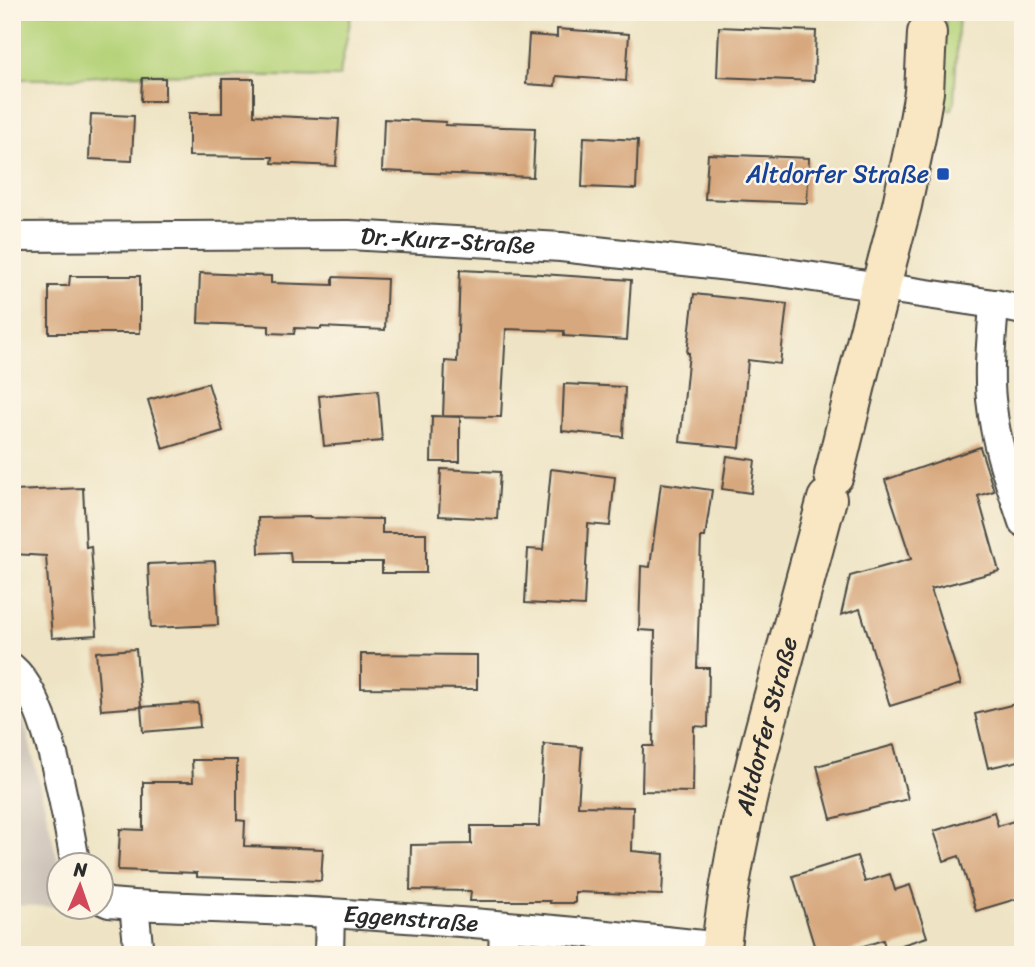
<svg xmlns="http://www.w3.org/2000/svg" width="1035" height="967" font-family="Sriracha,sans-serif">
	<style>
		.industrial { fill: #ccc2b8 }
		.green { fill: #b5d379; stroke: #707f52; stroke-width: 2 }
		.building { fill: #d7a77d }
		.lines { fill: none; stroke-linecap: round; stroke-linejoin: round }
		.minor-casing { stroke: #484742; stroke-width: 32 }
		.secondary-casing { stroke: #484742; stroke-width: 42 }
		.minor { stroke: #fff; stroke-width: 28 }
		.secondary { stroke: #f9e7c3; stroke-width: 38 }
		.transit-dot { fill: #1a4fb4; stroke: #fcf5e5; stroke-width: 2.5 }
		.labels { text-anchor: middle; stroke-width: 5; stroke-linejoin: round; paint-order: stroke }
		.transit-label { font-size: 24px; fill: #164399; stroke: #fcf5e5; text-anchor: end }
		.street-label { font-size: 24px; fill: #2b2b2b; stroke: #fcf5e5 }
	</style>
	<rect width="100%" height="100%" fill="#fcf5e5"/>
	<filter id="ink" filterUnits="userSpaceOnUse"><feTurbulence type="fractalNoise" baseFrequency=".0143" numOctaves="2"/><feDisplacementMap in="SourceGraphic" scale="14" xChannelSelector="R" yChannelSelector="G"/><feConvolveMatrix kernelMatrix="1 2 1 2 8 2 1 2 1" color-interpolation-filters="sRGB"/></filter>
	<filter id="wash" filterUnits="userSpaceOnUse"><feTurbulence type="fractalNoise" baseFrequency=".00686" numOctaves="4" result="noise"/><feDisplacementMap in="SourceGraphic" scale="28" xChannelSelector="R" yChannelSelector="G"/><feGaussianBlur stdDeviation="1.57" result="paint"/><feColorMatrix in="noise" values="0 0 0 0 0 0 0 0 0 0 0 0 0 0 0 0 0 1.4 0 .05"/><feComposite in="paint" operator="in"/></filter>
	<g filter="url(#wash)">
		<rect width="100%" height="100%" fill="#eee4c5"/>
		<path class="industrial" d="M12 700 25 723 59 866V907L12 905Z"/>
		<path class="green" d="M12 12H352L339 77 127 74 58 79H12Z
			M946 12H959L954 101 952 109 949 110 944 107 941 97Z"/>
		<g id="blocks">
			<path class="building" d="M719 27 816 31 814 81 717 77Z
				M557 29 629 34 626 81 556 76 555 86 526 84 529 35 557 37Z
				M142 78H165V101H141Z
				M222 79H254V115L339 119 336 166 272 163 273 157 189 156V113H222Z
				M91 114 134 116 132 161 89 159Z
				M384 119 446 122 445 125 535 128 533 177 382 171Z
				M584 137 638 140 636 189 582 187Z
				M708 154 809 158 807 203 705 199Z
				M460 270 526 273 631 280 627 340 564 336V331L506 329 501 417 443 416 445 361 457 362Z
				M200 273 271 276V283L333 285V277L387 279 385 330 321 327V329L295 328 294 334 269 333V326L198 323Z
				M70 276H140V333H49V286H69Z
				M694 294 787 304 780 364 748 360 740 448 680 442 689 353H687Z
				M208 383 223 431 163 449 148 400Z
				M564 384 625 387 623 437 562 431Z
				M378 390 382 441 324 446 319 396Z
				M432 416 460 417V462H431Z
				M980 447 994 491 978 496 999 571 931 589 961 684 890 706 860 609 841 615 850 576 911 559 885 480Z
				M727 456 755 460 751 493 722 489Z
				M441 469 500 472 497 519 439 516Z
				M551 469 615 477 610 526 588 524 584 606 525 603 528 549 543 550Z
				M661 483 712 490 705 537H701L697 668H709L708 727 694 726 693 792 642 791 643 746H653L655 631 639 630 641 566 650 567Z
				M83 488 86 547 91 546 97 635 52 638 46 556 14 554V491Z
				M310 517V518L382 519V533H426V573H382V562H291L290 552 259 553 258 518Z
				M215 561 218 625 151 628 148 564Z
				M136 649 141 707 101 710 96 652Z
				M361 654 477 655V689L361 688Z
				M1023 702V760L988 768 975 714Z
				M198 703 200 727 143 732 141 707Z
				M544 744 582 747 578 806 633 807 632 851 664 854 662 895 575 892V903H550V901H470L471 891 410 890 411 845 471 844V826H539Z
				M894 745 908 799 831 819 817 766Z
				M192 760H237V820L245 821 244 846 323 849 321 881 197 877V873L118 870 120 829 143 830V782H193Z
				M994 812 998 826 1023 818V897L976 911 959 856 944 861 934 831Z
				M857 856 865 882 890 874 895 890 910 885 927 937 886 950 883 940 835 955H817L793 876Z"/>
		</g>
	</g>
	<g filter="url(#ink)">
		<use href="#blocks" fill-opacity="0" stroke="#484742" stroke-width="2"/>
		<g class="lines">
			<g class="minor-casing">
				<g id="minor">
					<path id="s1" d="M12 237 349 235 561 247 773 271 994 304 1023 310"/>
					<path d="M994 304C992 338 987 373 992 407 996 447 1011 485 1023 522"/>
					<path d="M12 668C50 700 66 816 76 866"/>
					<path id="s2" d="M102 900 109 903 134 905C200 908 265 909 330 913 461 921 591 932 721 947"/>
					<path d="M134 905 139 955"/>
					<path d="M329 955 330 913"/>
					<path d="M503 955 504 926"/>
				</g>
			</g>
			<g class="secondary-casing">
				<g id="secondary">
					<path d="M834 475 867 339 902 205 916 137 924 92 927 33"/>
					<path id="s3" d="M720 955C730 863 752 773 777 684 794 622 810 561 827 499"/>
				</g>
			</g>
			<use href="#minor" class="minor"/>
			<use href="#secondary" class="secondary"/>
		</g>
	</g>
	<rect class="transit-dot" x="936" y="167" width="14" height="14" rx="3.5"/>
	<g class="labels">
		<g class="transit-label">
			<text x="929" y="182">Altdorfer Straße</text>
		</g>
		<g class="street-label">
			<text dy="8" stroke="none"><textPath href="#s1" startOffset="436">Dr.-Kurz-Straße</textPath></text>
			<text dy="8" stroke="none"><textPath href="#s3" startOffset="234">Altdorfer Straße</textPath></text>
			<text dy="8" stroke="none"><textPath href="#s2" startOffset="310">Eggenstraße</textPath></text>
		</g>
	</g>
	<rect width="1035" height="967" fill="none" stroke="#fcf5e5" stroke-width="42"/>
	<g transform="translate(80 886) rotate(2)"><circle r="33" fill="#fcf5e5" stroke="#a8a49b" stroke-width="2"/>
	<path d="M0-5L12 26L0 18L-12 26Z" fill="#d1495b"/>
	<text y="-10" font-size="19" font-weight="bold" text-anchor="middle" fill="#2b2b2b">N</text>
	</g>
</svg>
